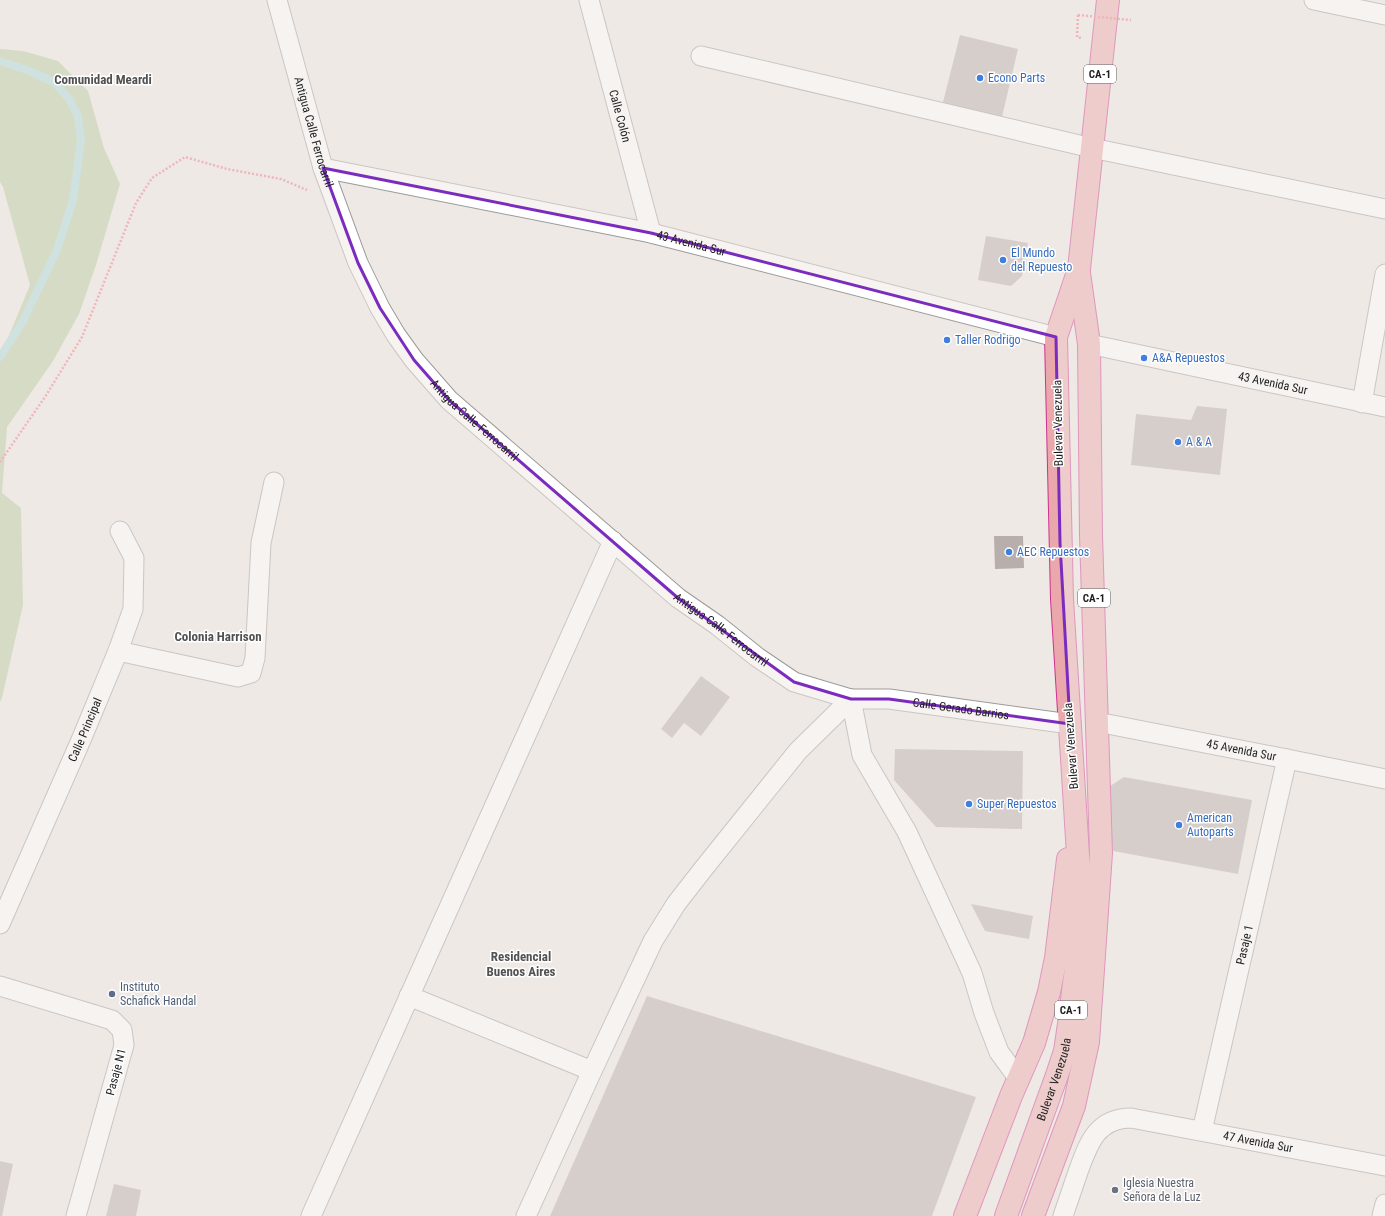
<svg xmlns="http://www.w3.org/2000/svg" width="1385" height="1216" font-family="'Roboto Condensed',sans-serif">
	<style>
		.forest { fill: #b6cb9d }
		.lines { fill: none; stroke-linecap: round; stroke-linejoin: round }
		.stream { stroke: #a9d9d8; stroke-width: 8 }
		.building { fill: #b8aeab }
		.minor-casing { stroke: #9b9b9b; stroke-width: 21 }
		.trunk-casing { stroke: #cd328e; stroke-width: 24 }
		.path { stroke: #ef7688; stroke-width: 2.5; stroke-dasharray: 2 2; stroke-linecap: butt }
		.minor { stroke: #fff; stroke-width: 19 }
		.trunk { stroke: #eaa8ac; stroke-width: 22 }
		.path-bridge { stroke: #ef7688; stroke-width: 2.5; stroke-dasharray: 2 2; stroke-linecap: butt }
		.marked { fill: none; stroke: #7b2cbf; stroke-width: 3; stroke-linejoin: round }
		.shop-dot { fill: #3f7fe0; stroke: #fff; stroke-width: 1.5 }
		.service-dot { fill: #5c6f8a; stroke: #fff; stroke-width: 1.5 }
		.worship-dot { fill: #6b7280; stroke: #fff; stroke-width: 1.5 }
		.labels { text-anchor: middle; stroke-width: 3; stroke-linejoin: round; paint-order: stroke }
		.shield { fill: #fff; stroke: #626262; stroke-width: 1 }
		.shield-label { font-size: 11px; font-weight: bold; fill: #1e1e1e }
		.shop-label { font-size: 12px; fill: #366cbe; stroke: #fff; text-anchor: start }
		.street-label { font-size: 12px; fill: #1e1e1e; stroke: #fff }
		.service-label { font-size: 12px; fill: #4e5e75; stroke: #fff; text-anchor: start }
		.worship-label { font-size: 12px; fill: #5b616d; stroke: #fff; text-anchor: start }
		.neighbourhood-label { font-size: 13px; font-weight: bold; fill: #515151; stroke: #fff }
	</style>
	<rect width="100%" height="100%" fill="#efe9e5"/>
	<path class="forest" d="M0 49 23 51 58 61 88 91 104 148 120 184 96 265 79 314 53 361 7 427 2 493 21 508 23 605 2 698 0 702V357L30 285 3 187 0 182Z"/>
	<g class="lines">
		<path class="stream" d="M0 61 27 70 54 82 69 99 78 116 81 140 73 200 57 250 23 321 0 357"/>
	</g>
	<path class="building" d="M960 35 1018 49 1001 121 942 106Z
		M986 236 1028 243 1022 276 1011 286 978 280Z
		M1197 406 1227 409 1220 475 1131 465 1136 414 1191 420Z
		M994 536H1023L1024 568 995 569Z
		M701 676 730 697 701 736 684 723 672 738 661 729Z
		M895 749 1023 751 1022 829 936 827 894 780Z
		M1124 777 1252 800 1238 874 1113 851 1107 788Z
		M971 904 1033 916 1029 939 985 931Z
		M647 996 976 1097 932 1216H550Z
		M0 1161 13 1164 2 1216H0Z
		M114 1184 141 1190 136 1216H106Z"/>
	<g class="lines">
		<g class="minor-casing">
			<g id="minor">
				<path id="s1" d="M277 0 323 168 358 263 380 308 396 335 414 360 449 400 678 598 717 625 757 657 794 682 851 699H889L1070 724"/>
				<path id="s2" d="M589 0 651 233"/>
				<path d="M1314 0 1385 15"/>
				<path d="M701 56 1092 148 1385 209"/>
				<path id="s3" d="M323 168 651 233 1056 337"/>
				<path id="s4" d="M1089 344 1385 407"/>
				<path d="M1362 403 1385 274"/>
				<path d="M118 651 238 677 251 673 255 658 261 543 274 482"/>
				<path d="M851 699 862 755 907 832 972 973 984 1013 999 1052 1018 1078"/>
				<path id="s5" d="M1097 722 1287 759 1385 779"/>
				<path id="s6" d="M0 924 81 740 118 651 133 609 134 558 120 531"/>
				<path d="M0 986 112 1020 122 1030 124 1045 76 1216"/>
				<path d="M409 996 592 1071"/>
				<path id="s7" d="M1202 1131 1287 759"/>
				<path d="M311 1216 613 541"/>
				<path d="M526 1216 592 1071 653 941 676 904 704 868 798 751 851 699"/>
				<path id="s8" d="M1063 1216C1068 1201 1073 1187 1078 1172 1088 1145 1096 1118 1131 1118L1385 1166"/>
				<path d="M1382 1216 1385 1204"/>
			</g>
		</g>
		<g class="trunk-casing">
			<g id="trunk">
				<path d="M965 1216 1011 1096 1034 1043 1049 992 1056 958 1068 859"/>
				<path id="s9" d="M1006 1216 1057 1075 1065 1051 1069 1024 1082 919 1062 599 1056 337 1079 269 1108 0"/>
				<path d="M1033 1216 1074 1106 1088 1042 1101 853 1091 535 1089 344 1079 273"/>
			</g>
		</g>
		<path class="path" d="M1078 15 1077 37 1081 38
			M0 462 45 397 82 337 136 203 152 178 185 157 227 169 281 179 307 190"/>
		<use href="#minor" class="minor"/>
		<use href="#trunk" class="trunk"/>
		<path class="path-bridge" d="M1078 15 1131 20"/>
	</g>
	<path d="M0 0H1385V1216H0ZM323 168 651 233 1056 337 1060 543 1070 724 889 699H851L794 682 678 598 449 400 414 360 380 308 358 263Z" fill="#efe9e5" fill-opacity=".55" fill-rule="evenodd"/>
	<path class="marked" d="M323 168 651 233 1056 337 1060 543 1070 724 889 699H851L794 682 678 598 449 400 414 360 380 308 358 263Z"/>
	<g class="shop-dot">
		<circle cx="980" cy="78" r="4"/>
		<circle cx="1003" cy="260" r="4"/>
		<circle cx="947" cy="340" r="4"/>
		<circle cx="1144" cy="358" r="4"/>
		<circle cx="1178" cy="442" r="4"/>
		<circle cx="1009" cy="552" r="4"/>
		<circle cx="969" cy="804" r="4"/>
		<circle cx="1179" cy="825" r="4"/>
	</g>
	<circle class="service-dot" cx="112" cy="994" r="4"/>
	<circle class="worship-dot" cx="1115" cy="1190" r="4"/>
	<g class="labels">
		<g class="shield">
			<rect x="1084" y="65" width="32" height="18" rx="3"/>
			<rect x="1078" y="589" width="32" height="18" rx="3"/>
			<rect x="1055" y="1001" width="32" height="18" rx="3"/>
		</g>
		<g class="shield-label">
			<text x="1100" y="78">CA-1</text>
			<text x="1094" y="602">CA-1</text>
			<text x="1071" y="1014">CA-1</text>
		</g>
		<g class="shop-label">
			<text x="988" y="82">Econo Parts</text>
			<text x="1011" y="257">El Mundo<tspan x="1011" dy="14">del Repuesto</tspan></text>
			<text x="955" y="344">Taller Rodrigo</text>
			<text x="1152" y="362">A&amp;A Repuestos</text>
			<text x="1186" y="446">A &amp; A</text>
			<text x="1017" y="556">AEC Repuestos</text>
			<text x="977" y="808">Super Repuestos</text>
			<text x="1187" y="822">American<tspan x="1187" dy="14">Autoparts</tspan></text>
		</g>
		<g class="street-label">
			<text dy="4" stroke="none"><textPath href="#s2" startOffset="120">Calle Colón</textPath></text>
			<text dy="4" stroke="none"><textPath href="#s1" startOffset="137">Antigua Calle Ferrocarril</textPath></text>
			<text dy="4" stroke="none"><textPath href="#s3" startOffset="376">43 Avenida Sur</textPath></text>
			<text dy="4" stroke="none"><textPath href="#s4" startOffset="188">43 Avenida Sur</textPath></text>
			<text dy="4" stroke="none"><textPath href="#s1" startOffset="473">Antigua Calle Ferrocarril</textPath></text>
			<text transform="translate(1058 423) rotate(-91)" y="4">Bulevar Venezuela</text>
			<text dy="4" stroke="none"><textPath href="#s1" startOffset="797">Antigua Calle Ferrocarril</textPath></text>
			<text dy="4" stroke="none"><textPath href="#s1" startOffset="1057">Calle Gerado Barrios</textPath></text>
			<text dy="4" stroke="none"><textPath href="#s6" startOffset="212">Calle Principal</textPath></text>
			<text transform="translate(1071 746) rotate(-94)" y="4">Bulevar Venezuela</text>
			<text dy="4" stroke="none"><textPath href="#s5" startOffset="147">45 Avenida Sur</textPath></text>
			<text dy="4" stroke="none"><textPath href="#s7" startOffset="191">Pasaje 1</textPath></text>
			<text transform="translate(116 1072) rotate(-75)" y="4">Pasaje N1</text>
			<text dy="4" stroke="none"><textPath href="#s9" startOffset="145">Bulevar Venezuela</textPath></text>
			<text dy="4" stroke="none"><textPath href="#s8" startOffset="258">47 Avenida Sur</textPath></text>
		</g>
		<g class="service-label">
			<text x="120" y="991">Instituto<tspan x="120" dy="14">Schafick Handal</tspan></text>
		</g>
		<g class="worship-label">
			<text x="1123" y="1187">Iglesia Nuestra<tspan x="1123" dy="14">Señora de la Luz</tspan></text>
		</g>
		<g class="neighbourhood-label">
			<text x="103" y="84">Comunidad Meardi</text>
			<text x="218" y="641">Colonia Harrison</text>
			<text x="521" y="961">Residencial<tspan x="521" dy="15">Buenos Aires</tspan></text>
		</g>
	</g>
</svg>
